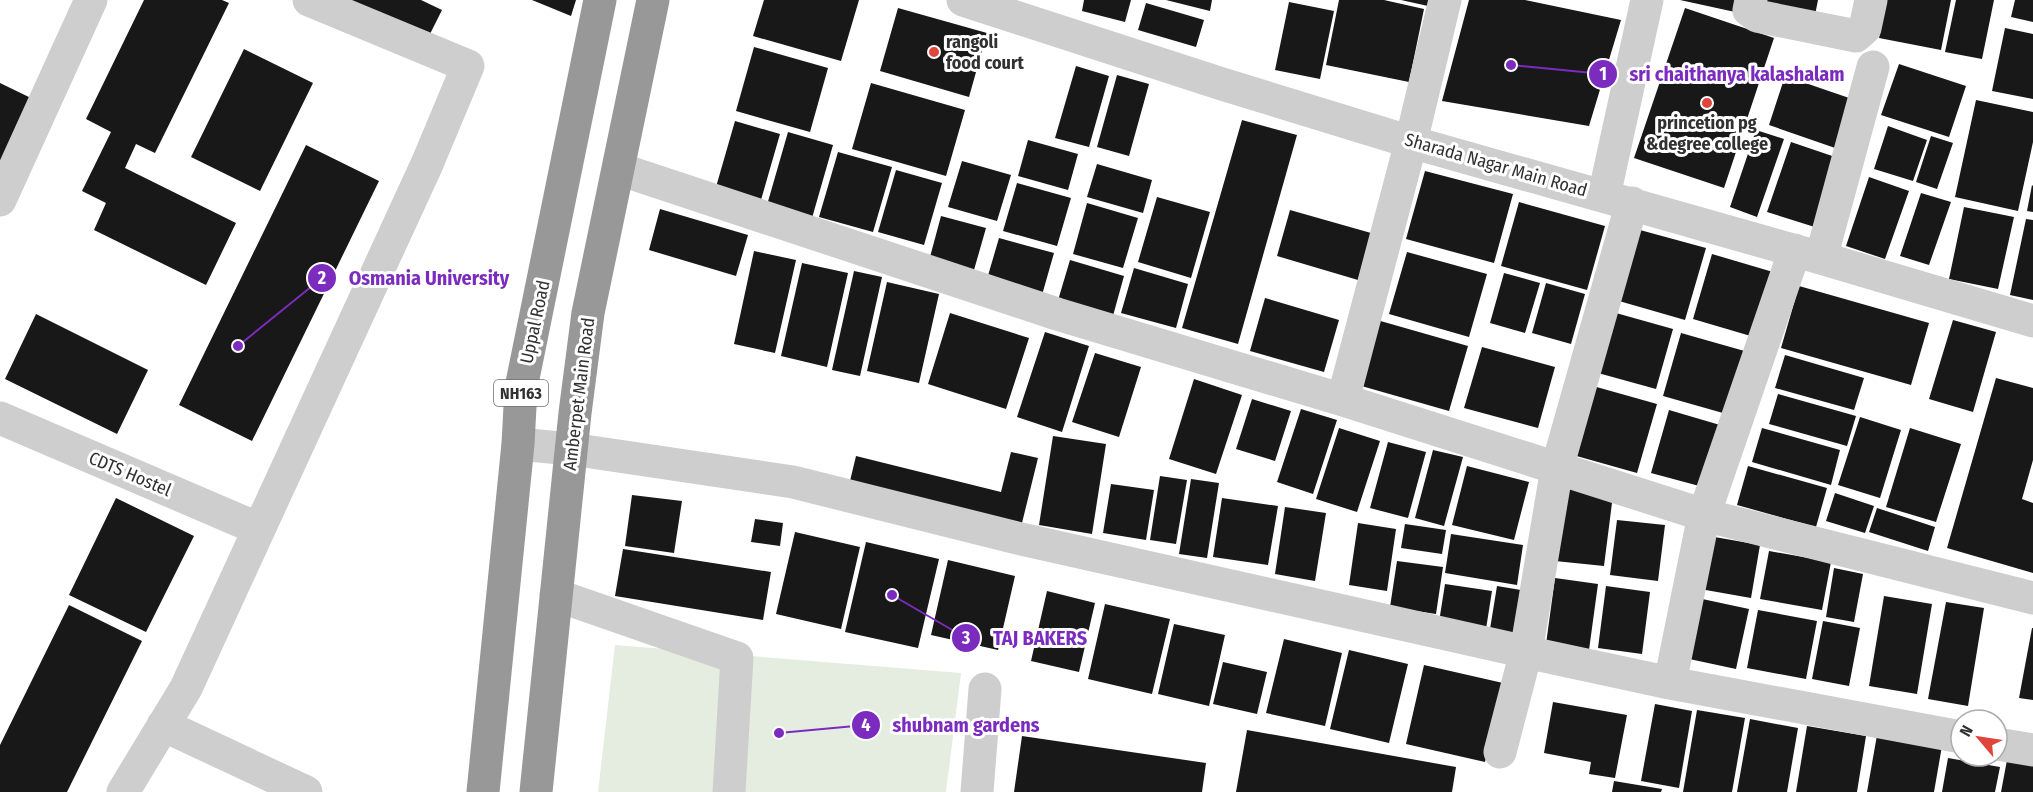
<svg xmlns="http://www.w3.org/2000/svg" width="2033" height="792" font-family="'Fira Sans Condensed',sans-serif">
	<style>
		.green { fill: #e5ede0 }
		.building { fill: #181818 }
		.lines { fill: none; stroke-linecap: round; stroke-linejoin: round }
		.minor { stroke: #cecece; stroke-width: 33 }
		.highway { stroke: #989898; stroke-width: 33 }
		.poi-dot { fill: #e0453b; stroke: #fff; stroke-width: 2 }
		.labels { text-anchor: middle; stroke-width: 6; stroke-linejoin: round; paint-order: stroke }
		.shield { fill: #fff; stroke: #6f6f6f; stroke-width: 1.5 }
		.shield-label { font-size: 16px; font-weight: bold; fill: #313131 }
		.poi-label { font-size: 18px; font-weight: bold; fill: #313131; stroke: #fff; text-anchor: start }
		.street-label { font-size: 18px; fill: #313131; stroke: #fff }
		.leader { fill: none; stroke: #7b2cbf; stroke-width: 2 }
		.callout-dot { fill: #7b2cbf; stroke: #fff; stroke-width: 2 }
		.mark-label { font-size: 18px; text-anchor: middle; font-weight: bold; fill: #fff }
		.callout-label { font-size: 20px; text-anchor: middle; font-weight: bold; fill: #7b2cbf; stroke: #fff; stroke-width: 6; stroke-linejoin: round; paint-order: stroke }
	</style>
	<rect width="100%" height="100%" fill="#fff"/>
	<path class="green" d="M615 645 961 673 946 792H598Z"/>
	<path class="building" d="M144 0H222L229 3 155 153 136 144 125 168 236 223 206 285 94 230 106 203 82 191 111 132 86 119Z
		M330 0H421L442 10 424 46Z
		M532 0H576L571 16Z
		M764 0H859L841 61 753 36Z
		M1084 0H1131L1125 22 1082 11Z
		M1166 0H1212L1210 11Z
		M1339 0H1384L1424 9 1409 82 1326 65Z
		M1401 0H1429L1428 6Z
		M1469 0H1525L1621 20 1589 126 1442 101Z
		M1680 0H1738L1735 12Z
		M1766 0H1818L1814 20 1764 10Z
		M1887 0H1951L1941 50 1879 38Z
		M1956 0H1994L1982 59 1945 52Z
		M2015 0H2033V22L2011 17Z
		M1289 2 1334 11 1320 79 1275 70Z
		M1146 3 1204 20 1196 47 1138 30Z
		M898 8 987 33 969 97 880 71Z
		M1685 8 1774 38 1724 188 1634 158Z
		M2005 28 2033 34V99L1992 91Z
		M754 47 828 68 810 132 736 111Z
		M244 49 313 83 260 191 191 157Z
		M1899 64 1966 86 1949 137 1881 115Z
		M1076 66 1109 76 1089 147 1055 138Z
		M1117 75 1149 84 1129 156 1097 147Z
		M1785 76 1855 100 1838 149 1769 125Z
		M0 83 33 99 0 168Z
		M871 83 965 110 946 176 852 149Z
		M1976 100 2033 112V142L2018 211 1955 197Z
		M1242 120 1297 135 1238 344 1182 328Z
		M735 121 780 134 761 200 716 187Z
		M1888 126 1927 140 1913 181 1874 169Z
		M1756 130 1784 139 1757 217 1730 207Z
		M788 132 833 145 812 218 767 205Z
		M1931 136 1953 143 1937 189 1916 182Z
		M1028 140 1078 154 1068 190 1018 176Z
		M1791 142 1844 160 1821 229 1767 212Z
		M306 145 379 181 252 441 179 405Z
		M838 152 892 167 873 232 819 217Z
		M962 161 1011 175 997 221 948 207Z
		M1097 164 1152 180 1143 213 1087 197Z
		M896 170 942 183 924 245 878 232Z
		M1425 171 1513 194 1494 263 1406 239Z
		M1869 177 1909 191 1885 259 1846 246Z
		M1017 183 1071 198 1057 246 1003 231Z
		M2032 185 2033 186V212L2027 211Z
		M1921 193 1951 202 1929 265 1900 256Z
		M1157 197 1210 212 1191 278 1138 262Z
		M1519 202 1605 226 1587 290 1501 266Z
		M1087 203 1138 218 1123 268 1073 254Z
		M1964 207 2014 217 1998 289 1949 279Z
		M660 209 748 235 736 276 649 250Z
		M1290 210 1371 233 1358 280 1277 256Z
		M941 216 986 228 974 270 930 257Z
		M2026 219 2033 220V300L2010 295Z
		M1640 230 1706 248 1685 320 1619 301Z
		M999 238 1054 253 1042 295 987 279Z
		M754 251 796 260 775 353 734 344Z
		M1407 252 1487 274 1469 337 1389 314Z
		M1712 254 1773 272 1754 337 1693 319Z
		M1070 260 1124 276 1111 323 1056 307Z
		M802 263 848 273 827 367 781 356Z
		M1134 268 1188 284 1176 328 1121 313Z
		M854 271 882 277 860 376 832 370Z
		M1504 273 1540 283 1525 333 1490 323Z
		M887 282 939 294 919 383 867 371Z
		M1546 283 1585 294 1571 344 1532 333Z
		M1799 286 1929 323 1911 385 1781 348Z
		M1265 298 1339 320 1324 372 1250 351Z
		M950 313 1029 338 1006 409 928 384Z
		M1616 313 1673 329 1656 389 1598 373Z
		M36 314 148 370 117 434 5 379Z
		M1377 320 1468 346 1449 411 1358 385Z
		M1953 320 1996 332 1973 412 1929 399Z
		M1045 332 1089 346 1062 432 1017 417Z
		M1681 333 1748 352 1730 415 1663 396Z
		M1482 347 1555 367 1538 428 1464 408Z
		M1095 353 1141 367 1119 437 1072 422Z
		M1785 355 1864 378 1854 410 1775 388Z
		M1996 378 2033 388V460L2022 499 2033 503V573L1947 548Z
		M1194 379 1242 395 1216 474 1169 459Z
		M1593 386 1657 404 1637 473 1573 455Z
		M1778 394 1856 416 1847 446 1769 424Z
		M1252 399 1291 411 1275 461 1236 449Z
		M1301 409 1337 420 1313 494 1277 482Z
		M1669 410 1720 425 1703 487 1651 473Z
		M1860 417 1901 430 1880 498 1838 485Z
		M1339 428 1380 441 1357 512 1316 499Z
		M1762 428 1840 450 1831 485 1752 462Z
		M1910 428 1961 444 1936 522 1886 507Z
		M1053 436 1106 444 1092 534 1039 525Z
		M1388 442 1426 452 1408 518 1370 508Z
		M1433 450 1463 457 1444 526 1415 518Z
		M1011 452 1038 458 1022 523 850 481 856 456 1001 492Z
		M1467 466 1529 482 1514 540 1452 525Z
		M1748 466 1827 488 1816 527 1737 505Z
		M1160 476 1187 480 1176 544 1150 540Z
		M1191 479 1219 483 1207 558 1179 554Z
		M1111 484 1154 490 1146 540 1103 533Z
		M1564 488 1613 495 1604 566 1555 561Z
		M1835 493 1874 506 1865 533 1826 521Z
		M632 495 682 501 674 553 625 546Z
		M116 498 194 536 146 632 69 595Z
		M1222 498 1278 506 1268 565 1213 557Z
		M1285 507 1326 513 1315 581 1275 574Z
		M1877 508 1935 527 1928 551 1869 532Z
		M755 519 783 523 780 546 751 542Z
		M1617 520 1665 525 1658 581 1610 575Z
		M1358 523 1396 529 1387 591 1349 585Z
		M1405 524 1446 530 1442 554 1401 548Z
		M795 532 860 547 841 629 776 614Z
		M1451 534 1523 545 1517 585 1445 573Z
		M1709 536 1760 545 1751 598 1700 589Z
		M866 542 939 559 918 648 845 632Z
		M623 549 771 572 763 620 615 596Z
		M1769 551 1831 562 1822 610 1760 599Z
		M948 560 1015 576 998 650 931 635Z
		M1397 561 1443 567 1436 614 1390 607Z
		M1834 568 1863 574 1854 622 1826 617Z
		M1555 578 1598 584 1589 650 1546 644Z
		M1445 584 1492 591 1486 629 1439 622Z
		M1497 586 1521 590 1515 633 1490 629Z
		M1606 586 1650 592 1642 654 1598 648Z
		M1047 591 1095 603 1079 672 1031 661Z
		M1884 596 1932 604 1917 694 1869 686Z
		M1693 597 1749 609 1736 669 1680 657Z
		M1946 602 1984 608 1968 706 1928 699Z
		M1105 604 1170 619 1152 694 1088 679Z
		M69 605 142 641 67 792H0V745Z
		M1758 610 1817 621 1806 679 1747 668Z
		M1823 621 1860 628 1849 686 1812 679Z
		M1174 624 1225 635 1209 706 1158 694Z
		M2032 628H2033V700L2019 698Z
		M1284 639 1342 653 1325 726 1266 713Z
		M1349 650 1408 664 1389 743 1330 729Z
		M1223 662 1267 672 1257 714 1213 704Z
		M1424 665 1503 683 1485 762 1406 744Z
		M1553 702 1627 715 1615 778 1589 774 1591 762 1544 753Z
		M1655 704 1692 711 1679 788 1641 781Z
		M1697 710 1745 718 1732 792H1683Z
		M1750 719 1798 728 1787 792H1737Z
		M1807 726 1866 736 1857 792H1796Z
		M1247 730 1456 767 1452 792H1236Z
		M1877 735 1942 746 1934 792H1867Z
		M1022 736 1206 763 1202 792H1014Z
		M1948 758 2000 767 1995 792H1942Z
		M2007 760 2033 765V792H2001Z
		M1614 781 1662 789 1661 792H1612Z"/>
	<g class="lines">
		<path class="minor" d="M963 0 1222 84 1411 142 1821 258 2033 321
			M1751 0 1749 10 1757 16 1856 36 1865 28 1871 0
			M619 169 1057 314 1343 400 1704 515 2033 598
			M1604 196 1647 0
			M0 200 91 0
			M1821 258 1873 67
			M1343 400 1411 142 1445 0
			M0 418 259 529
			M518 444 571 449 793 482 1017 538 1526 652 1670 683 1961 737
			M556 595 737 658 729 792
			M1670 683 1704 515 1795 250
			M163 725 306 792
			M1997 744 2033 750
			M1500 752 1526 652 1557 468 1632 203
			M123 792 186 688 427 164 468 66 309 0
			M977 792 985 689"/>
		<path class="highway" d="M483 792 518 444 521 388 600 0
			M536 792 575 413 588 313 653 0"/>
	</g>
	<g class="poi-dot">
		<circle cx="934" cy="52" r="6"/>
		<circle cx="1707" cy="103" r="6"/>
	</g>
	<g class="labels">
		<rect class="shield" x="494" y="380" width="54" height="26" rx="4.5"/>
		<g class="shield-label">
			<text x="521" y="399">NH163</text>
		</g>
		<g class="poi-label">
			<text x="946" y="48">rangoli<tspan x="946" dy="21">food court</tspan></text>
			<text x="1707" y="129" text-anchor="middle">princetion pg<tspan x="1707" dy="21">&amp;degree college</tspan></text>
		</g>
		<g class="street-label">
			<text transform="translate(1496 165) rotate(16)" y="6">Sharada Nagar Main Road</text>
			<text transform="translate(535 322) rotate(-78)" y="6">Uppal Road</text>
			<text transform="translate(579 394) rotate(-83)" y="6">Amberpet Main Road</text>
			<text transform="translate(130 474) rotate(23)" y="6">CDTS Hostel</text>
		</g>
	</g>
	<path class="leader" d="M1511 65L1603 74M238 346L322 278M892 595L966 638M779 733L866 725"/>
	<g class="callout-dot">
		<circle cx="1511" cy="65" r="6"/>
		<circle cx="238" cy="346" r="6"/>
		<circle cx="892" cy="595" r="6"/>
		<circle cx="779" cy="733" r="6"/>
		<circle cx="1603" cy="74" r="15"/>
		<circle cx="322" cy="278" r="15"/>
		<circle cx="966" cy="638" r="15"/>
		<circle cx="866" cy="725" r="15"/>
	</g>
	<g class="mark-label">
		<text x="1603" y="80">1</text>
		<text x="322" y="284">2</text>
		<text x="966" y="644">3</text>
		<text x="866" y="731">4</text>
	</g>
	<g class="callout-label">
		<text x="1737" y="81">sri chaithanya kalashalam</text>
		<text x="429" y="285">Osmania University</text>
		<text x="1040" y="645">TAJ BAKERS</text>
		<text x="966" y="732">shubnam gardens</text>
	</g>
	<g transform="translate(1979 738) rotate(299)"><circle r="28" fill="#ffffff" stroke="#adadad" stroke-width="1.5"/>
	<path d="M0-4.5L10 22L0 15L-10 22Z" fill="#e0453b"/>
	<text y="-9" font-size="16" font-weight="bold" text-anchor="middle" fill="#313131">N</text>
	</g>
</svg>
